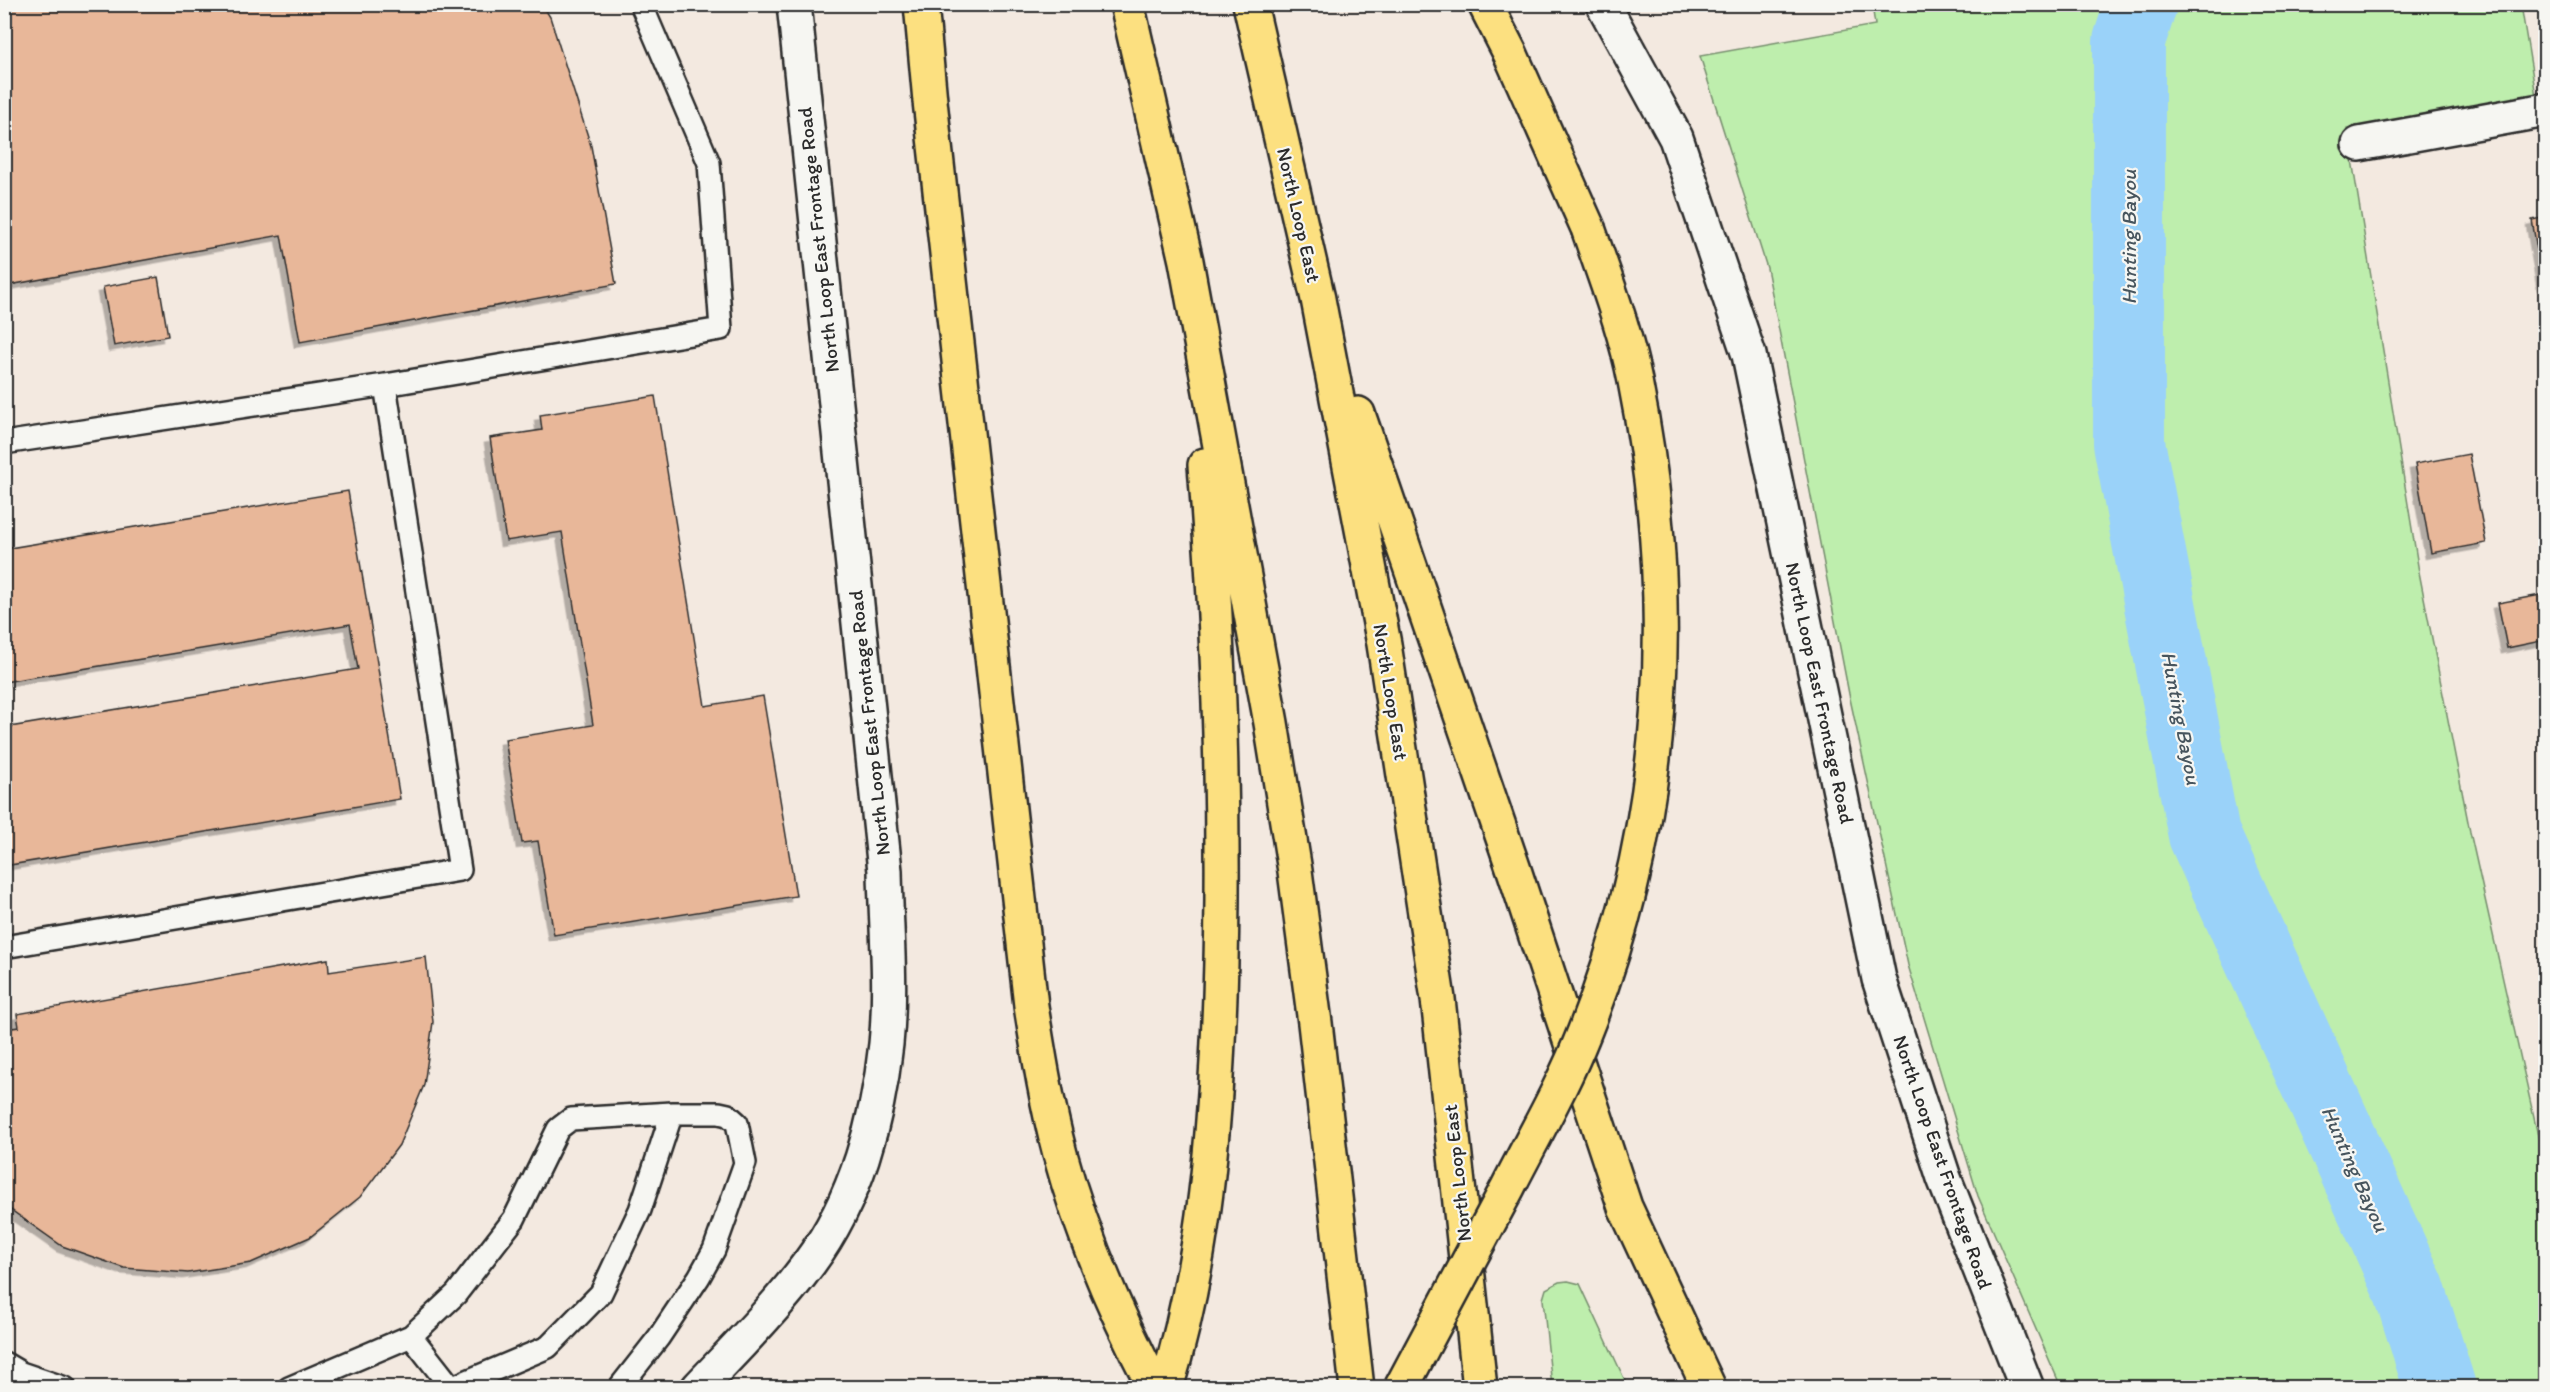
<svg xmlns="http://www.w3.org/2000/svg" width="2550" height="1392" font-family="Itim,sans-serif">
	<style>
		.green { fill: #beeead; stroke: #748c6c; stroke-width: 1.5 }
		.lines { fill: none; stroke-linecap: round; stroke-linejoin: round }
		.river { stroke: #9ad2f9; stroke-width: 72 }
		.building { fill: #e8b799; stroke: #2b2b2b; stroke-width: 1.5; filter: url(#shadow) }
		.lane-casing { stroke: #2b2b2b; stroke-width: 26 }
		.street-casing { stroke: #2b2b2b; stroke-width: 38 }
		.secondary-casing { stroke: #2b2b2b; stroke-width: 38 }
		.highway-casing { stroke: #2b2b2b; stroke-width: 38 }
		.lane { stroke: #f6f6f2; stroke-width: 21 }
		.street { stroke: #f6f6f2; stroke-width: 33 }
		.secondary { stroke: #f6f6f2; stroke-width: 33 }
		.highway { stroke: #fce080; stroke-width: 33 }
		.highway-bridge-casing { stroke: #2b2b2b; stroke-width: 38; stroke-linecap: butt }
		.highway-bridge { stroke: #fce080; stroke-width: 33 }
		.labels { text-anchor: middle; stroke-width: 4.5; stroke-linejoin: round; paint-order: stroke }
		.street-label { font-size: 20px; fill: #2b2b2b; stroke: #f6f6f2 }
		.water-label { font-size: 21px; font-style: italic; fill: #47555e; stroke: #f6f6f2 }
	</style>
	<defs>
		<filter id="shadow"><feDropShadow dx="-5.5" dy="5.5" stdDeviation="0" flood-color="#0004"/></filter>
	</defs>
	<rect width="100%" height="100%" fill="#f3e9e0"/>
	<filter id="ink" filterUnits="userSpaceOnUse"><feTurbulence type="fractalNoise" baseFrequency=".0167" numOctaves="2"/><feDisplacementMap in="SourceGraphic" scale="12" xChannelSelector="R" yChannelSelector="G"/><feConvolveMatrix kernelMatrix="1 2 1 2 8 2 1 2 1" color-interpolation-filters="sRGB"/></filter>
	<g filter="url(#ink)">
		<path class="green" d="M1872 5H2521L2536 96 2347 129 2419 572 2470 832 2545 1167V1387H2061L1978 1196 1908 965 1849 694 1767 268 1700 56 1875 25Z
			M1568 1281 1580 1284 1628 1387H1552L1543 1299 1546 1289 1559 1282Z"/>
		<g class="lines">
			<path class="river" d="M2141 4 2129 41V443L2204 835 2409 1289 2440 1388"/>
		</g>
		<path class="building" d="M4 4H542L550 17 591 146 616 284 300 342 281 235 4 286Z
			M2546 217V285H2543L2532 220Z
			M158 277 168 336 114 346 103 287Z
			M655 396 705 706 763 696 796 896 554 935 538 841 522 843 505 739 593 725 562 532 506 541 490 438 542 430 540 415Z
			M2469 454 2486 543 2431 553 2415 464Z
			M348 491 400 799 4 866V728L358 669 350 624 4 682V549Z
			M2546 594V640L2507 648 2498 603Z
			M426 957 433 1022 424 1085 399 1145 360 1197 310 1237 251 1263 188 1273 124 1268 62 1246 4 1205V1029L19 1027 17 1014 328 959 329 972Z"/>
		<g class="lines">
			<g class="lane-casing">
				<path id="lane" d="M4 443 385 385
					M4 947 460 870 385 385 721 329 709 163 641 4
					M411 1336 451 1387
					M4 1363 21 1373 65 1388
					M289 1388 411 1336 456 1294 514 1219 558 1129 571 1119 672 1113H719L728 1115 737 1123 745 1163 714 1250 699 1277 659 1337 619 1388
					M451 1388 548 1347 601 1293 640 1210 672 1113"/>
			</g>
			<g class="street-casing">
				<path id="street" d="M2359 144 2546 110"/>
			</g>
			<g class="secondary-casing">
				<path id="secondary" d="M1603 4 1676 138 1749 355 1879 979 1944 1178 2027 1388
					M698 1388C737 1347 777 1307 810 1262 856 1200 878 1119 886 1044 892 987 886 928 885 871L794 4"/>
			</g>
			<g class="highway-casing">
				<path id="highway" d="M921 4 930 101 1031 1006C1039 1056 1047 1105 1060 1154 1082 1235 1116 1314 1155 1388
					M1127 4 1186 261 1271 723 1295 871 1315 1023 1357 1388
					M1250 4 1318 299 1384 644 1438 999 1480 1388
					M1485 4 1510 53 1588 228
					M1358 414 1515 873 1625 1207 1709 1388
					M1166 1388C1205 1259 1215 1130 1220 996 1226 820 1219 642 1205 465"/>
			</g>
			<use href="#lane" class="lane"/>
			<use href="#street" class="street"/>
			<use href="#secondary" class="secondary"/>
			<use href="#highway" class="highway"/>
			<g class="highway-bridge-casing">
				<path id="highway-bridge" d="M1401 1388C1437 1321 1472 1254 1508 1187 1534 1136 1563 1086 1584 1033 1668 823 1679 601 1635 381 1625 329 1605 278 1588 228"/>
			</g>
			<use href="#highway-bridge" class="highway-bridge"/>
		</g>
	</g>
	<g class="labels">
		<g class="street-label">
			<text transform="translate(1299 215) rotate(77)" y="7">North Loop East</text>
			<text transform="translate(818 240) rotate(-96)" y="7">North Loop East Frontage Road</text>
			<text transform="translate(1391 692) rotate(81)" y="7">North Loop East</text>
			<text transform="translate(1820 693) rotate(78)" y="7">North Loop East Frontage Road</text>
			<text transform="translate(869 723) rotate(-96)" y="7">North Loop East Frontage Road</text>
			<text transform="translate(1943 1162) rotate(71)" y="7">North Loop East Frontage Road</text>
			<text transform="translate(1457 1173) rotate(-96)" y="7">North Loop East</text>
		</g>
		<g class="water-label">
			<text transform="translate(2129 237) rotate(-90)" y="7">Hunting Bayou</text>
			<text transform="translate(2181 718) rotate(79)" y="7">Hunting Bayou</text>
			<text transform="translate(2355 1169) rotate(66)" y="7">Hunting Bayou</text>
		</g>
	</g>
	<rect width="2550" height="1392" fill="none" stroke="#f6f6f2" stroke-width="24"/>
	<rect x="12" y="12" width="2526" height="1368" fill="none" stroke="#2b2b2b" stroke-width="2" filter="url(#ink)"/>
</svg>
